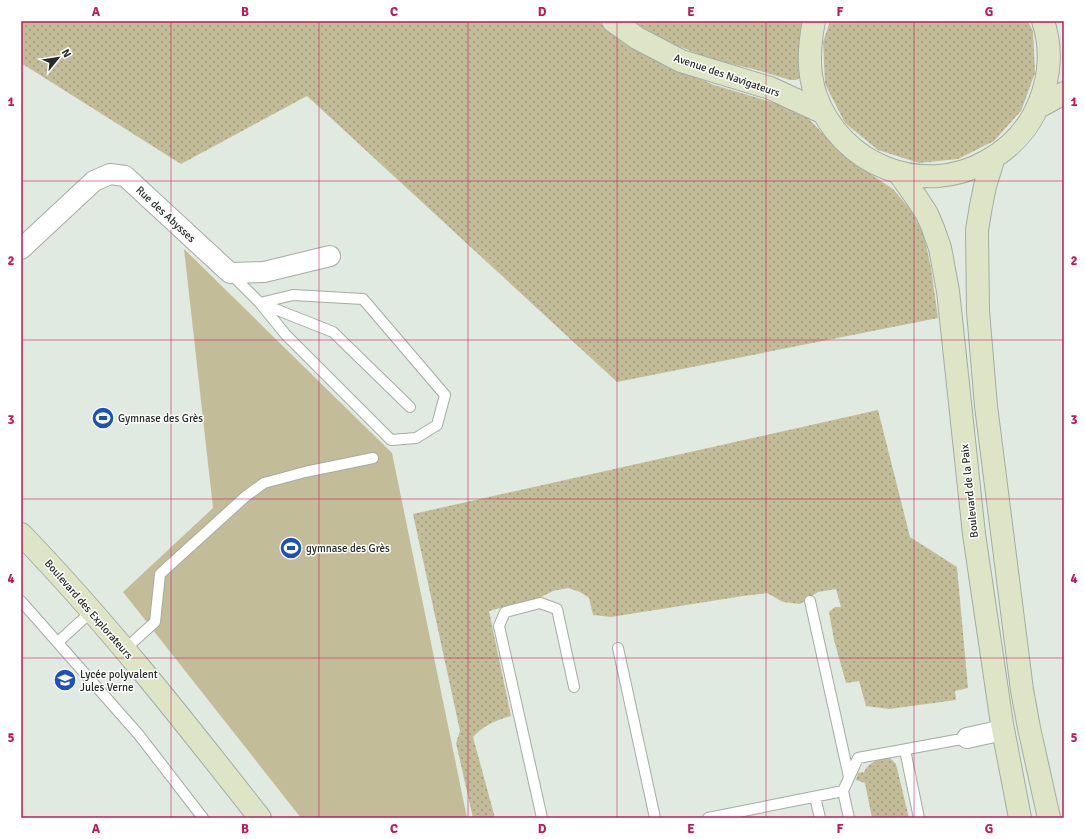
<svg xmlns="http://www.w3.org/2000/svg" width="1085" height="839" font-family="Signika,sans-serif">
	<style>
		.grass { fill: url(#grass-dots) }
		.garden { fill: #c3bc99 }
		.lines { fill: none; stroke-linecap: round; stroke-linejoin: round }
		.lane-casing { stroke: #a3aca3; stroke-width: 12 }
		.street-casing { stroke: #a3aca3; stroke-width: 22 }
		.secondary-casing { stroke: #a3aca3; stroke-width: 24 }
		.lane { stroke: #fff; stroke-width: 10 }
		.street { stroke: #fff; stroke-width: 20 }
		.secondary { stroke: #dee5c7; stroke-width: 22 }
		.grid { fill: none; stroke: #c2185b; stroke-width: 1; stroke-opacity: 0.55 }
		.labels { text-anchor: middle; stroke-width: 3; stroke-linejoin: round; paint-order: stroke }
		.street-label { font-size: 11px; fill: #282c28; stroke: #fff }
		.poi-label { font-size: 11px; fill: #282c28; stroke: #fff; text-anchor: start }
		.neatline { fill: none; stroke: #c2185b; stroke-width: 1.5 }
		.grid-label { font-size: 13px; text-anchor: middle; font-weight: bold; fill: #c2185b }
	</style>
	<defs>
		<pattern id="grass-dots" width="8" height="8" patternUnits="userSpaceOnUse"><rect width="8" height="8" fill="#c3bc99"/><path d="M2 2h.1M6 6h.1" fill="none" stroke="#9e997d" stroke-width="1.8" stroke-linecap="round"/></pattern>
	</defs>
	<rect width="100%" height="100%" fill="#e1eae1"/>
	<path class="grass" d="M21 21H600L640 52 714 85 785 106 807 117 828 139 863 169 893 189 911 210 924 235 931 268 938 318 617 382 307 96 181 164 21 63Z
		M632 21H805L801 77 796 80H790L757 70 711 59 663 40Z
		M830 21H1028L1033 31 1035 73 1021 111 994 141 958 159 919 163 878 150 845 123 825 84 823 42Z
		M878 410 910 537 957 567 968 688 955 691 956 700 889 709 866 706 859 681 846 683 834 640 829 612 835 607H841L836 589 818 592 800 604 783 602 767 593 743 596 611 617 593 615 589 598 580 592 568 588 553 591 539 598 489 611 511 716C496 720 483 726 473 737L495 818H473L456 743 460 731 413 514Z
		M889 757 896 764 909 818H872L865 783 856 780 858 773 864 772C869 762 879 759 889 757Z"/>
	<path class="garden" d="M184 249 392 453 467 818H301L123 592 213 508Z"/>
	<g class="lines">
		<g class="lane-casing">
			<path id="lane" d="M231 274 260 303 333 332 410 407
				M293 295 363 299 445 395 437 425 416 438 391 440 286 335 260 303Z
				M21 601 139 735 203 818
				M810 601 849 777
				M58 642 92 611
				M618 648 655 818
				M125 649 155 622 160 574 246 496 264 483 305 472 373 458
				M905 750 919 818
				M843 791 849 818
				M815 797 820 818
				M542 818 499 626 505 612 540 603 557 609 574 687
				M708 818 843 791 858 758 967 738"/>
		</g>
		<g class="street-casing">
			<path id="street" d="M21 249 94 181 110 174 125 176 230 273 264 272 330 256
				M967 738 1003 730"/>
		</g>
		<g class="secondary-casing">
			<path id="secondary" d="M613 21 637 38 681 61 770 88 822 112
				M814 21C809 46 807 71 816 96 841 165 922 198 987 161 1011 148 1030 127 1040 101 1050 76 1052 47 1043 21
				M1037 108 1064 93
				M994 157 985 186 981 206 977 230 978 311 986 406 1022 690 1029 728 1049 818
				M898 172 916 197 927 214 933 228 940 248 948 291 974 534 1002 724 1020 818
				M21 534C107 623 184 721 260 818"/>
		</g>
		<use href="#lane" class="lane"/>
		<use href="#street" class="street"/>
		<use href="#secondary" class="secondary"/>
	</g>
	<path class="grid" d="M171 21V818M319 21V818M468 21V818M617 21V818M766 21V818M914 21V818M21 181H1064M21 340H1064M21 499H1064M21 658H1064"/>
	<defs>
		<g id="stadium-disc" transform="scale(1.15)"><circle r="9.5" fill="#1c50bc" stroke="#fff"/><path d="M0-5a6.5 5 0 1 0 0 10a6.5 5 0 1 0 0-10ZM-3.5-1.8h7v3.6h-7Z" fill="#fff"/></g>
		<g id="school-disc" transform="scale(1.15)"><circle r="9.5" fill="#1c50bc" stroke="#fff"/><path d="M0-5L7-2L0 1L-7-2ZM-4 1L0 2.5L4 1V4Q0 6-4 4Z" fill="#fff"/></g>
	</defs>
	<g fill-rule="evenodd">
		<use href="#stadium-disc" x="103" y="418"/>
		<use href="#stadium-disc" x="291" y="548"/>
		<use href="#school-disc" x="65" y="680"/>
	</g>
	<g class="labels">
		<g class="street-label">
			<text transform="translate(727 75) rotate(19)" y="4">Avenue des Navigateurs</text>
			<text transform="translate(166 214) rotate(43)" y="4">Rue des Abysses</text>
			<text transform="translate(969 491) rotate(-96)" y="4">Boulevard de la Paix</text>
			<text transform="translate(89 609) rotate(49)" y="4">Boulevard des Explorateurs</text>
		</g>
		<g class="poi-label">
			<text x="118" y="422">Gymnase des Grès</text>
			<text x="306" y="552">gymnase des Grès</text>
			<text x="80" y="678">Lycée polyvalent<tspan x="80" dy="13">Jules Verne</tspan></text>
		</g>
	</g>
	<rect width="1085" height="839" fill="none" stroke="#ffffff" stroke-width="44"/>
	<g transform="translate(58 58) rotate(60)" stroke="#ffffff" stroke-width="3" paint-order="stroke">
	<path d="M0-3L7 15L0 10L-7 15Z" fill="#282c28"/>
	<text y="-6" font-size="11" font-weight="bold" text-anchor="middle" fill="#282c28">N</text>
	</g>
	<rect x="22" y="22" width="1041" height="795" class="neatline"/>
	<g class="grid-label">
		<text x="96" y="16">A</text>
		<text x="245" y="16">B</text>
		<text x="394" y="16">C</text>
		<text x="542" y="16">D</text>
		<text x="691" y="16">E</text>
		<text x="840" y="16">F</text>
		<text x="989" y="16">G</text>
		<text x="11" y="106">1</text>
		<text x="1074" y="106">1</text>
		<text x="11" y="265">2</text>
		<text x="1074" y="265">2</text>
		<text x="11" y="424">3</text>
		<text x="1074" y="424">3</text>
		<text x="11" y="583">4</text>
		<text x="1074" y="583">4</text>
		<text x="11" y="742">5</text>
		<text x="1074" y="742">5</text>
		<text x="96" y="833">A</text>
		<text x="245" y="833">B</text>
		<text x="394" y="833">C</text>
		<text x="542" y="833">D</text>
		<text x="691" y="833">E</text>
		<text x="840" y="833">F</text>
		<text x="989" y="833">G</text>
	</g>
</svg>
